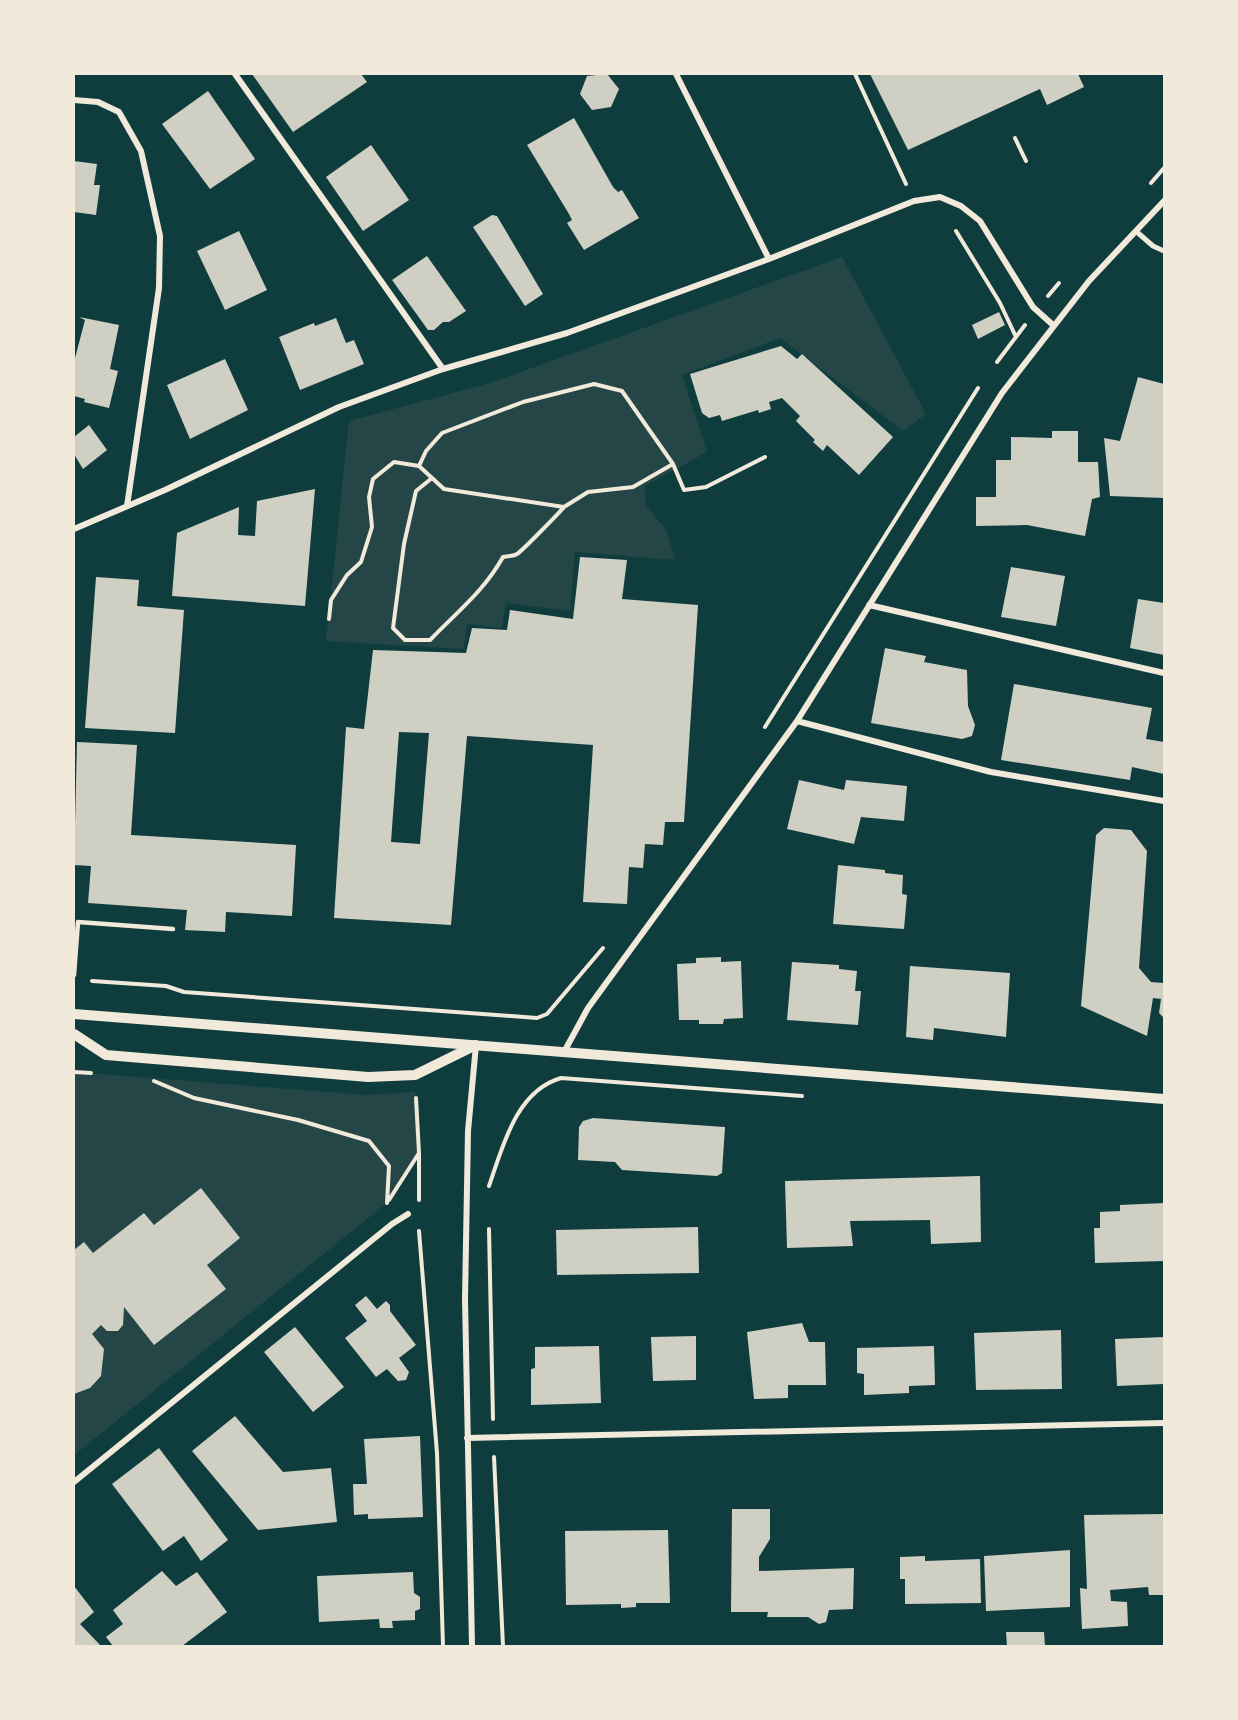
<svg xmlns="http://www.w3.org/2000/svg" width="1238" height="1720" font-family="'Nunito Sans',sans-serif">
	<style>
		.green { fill: #244646 }
		.building { fill: #cfcfc3; fill-rule: evenodd }
		.lines { fill: none; stroke-linecap: round; stroke-linejoin: round }
		.path { stroke: #f1e9da; stroke-width: 4 }
		.service { stroke: #f1e9da; stroke-width: 4.5 }
		.pedestrian { stroke: #f1e9da; stroke-width: 5 }
		.minor { stroke: #f1e9da; stroke-width: 6 }
		.tertiary { stroke: #f1e9da; stroke-width: 10 }
	</style>
	<rect width="100%" height="100%" fill="#0f3d3e"/>
	<path class="green" d="M842 257 926 414 903 431 780 338 682 375 707 452 645 486 646 505 667 531 675 560 575 552 570 611 506 603 502 628 467 624 464 649 326 641 349 421 490 383Z
		M74 1072 366 1095 415 1092 419 1153 387 1203 74 1455Z"/>
	<path class="building" d="M252 74H361L367 82 293 132Z
		M607 74 619 89 611 107 592 110 580 94 587 76Z
		M870 74H1078L1084 87 1047 105 1040 89 908 150Z
		M208 91 255 159 210 189 162 124Z
		M574 118 613 187 618 192 622 190 639 218 584 250 567 223 572 220 569 214 527 145Z
		M371 145 409 200 363 231 326 177Z
		M74 161 97 164 94 185H100L96 215 74 212Z
		M492 215 497 216 543 294 525 306 473 227Z
		M239 231 267 290 225 310 197 251Z
		M427 256 466 311 449 322H443L434 330H428L392 280Z
		M999 312 1005 325 978 339 972 325Z
		M79 317 119 325 110 369 118 371 109 408 84 402 85 399 74 396V362L85 320Z
		M336 318 346 343 354 340 364 364 300 390 279 337 314 323 315 326Z
		M781 346 797 359 802 354 893 437 859 475 827 445 823 451 813 442 815 440 796 421 800 416 782 398 769 402 771 409 759 413 758 410 722 421 720 415 709 418 702 413 690 374Z
		M225 359 248 410 190 439 167 385Z
		M1138 377 1164 384V498L1110 496 1104 438 1120 441Z
		M89 425 107 450 83 469 74 454V437Z
		M1052 431H1078V462H1098L1100 497 1092 499 1085 536 1027 525 976 526V497H996V460H1011V437L1052 438Z
		M315 489 305 606 172 596 177 533 239 507 238 535 255 536 257 501Z
		M580 557 627 560 622 599 698 605 684 822H665L663 845 645 844 643 868 629 867 627 904 583 902 593 745 467 736 451 925 334 918 346 727 364 729 373 650 466 653 472 628 507 630 510 610 573 619ZM399 732 429 733 420 844 391 842Z
		M1011 567 1065 576 1056 626 1001 617Z
		M96 577 139 580 137 606 184 610 175 733 85 728Z
		M1138 599 1164 603V655L1130 648Z
		M885 648 926 656 924 662 967 670 968 706 975 725 972 736 962 739 871 723Z
		M1014 684 1152 708 1146 739 1164 742V774L1132 767 1130 780 1001 760Z
		M77 742 137 745 131 835 296 845 292 916 226 912 225 932 185 930 187 910 88 903 91 866 74 865Z
		M799 780 844 790 846 780 907 786 904 821 861 817 854 844 787 829Z
		M1104 828 1131 830 1147 851 1139 968 1151 982 1164 983V1018L1159 1013 1161 999 1153 998 1147 1036 1081 1006 1096 835Z
		M838 865 885 870V873L903 875 902 894 907 895 904 929 833 924Z
		M721 957V962L741 961 743 1018 724 1019 723 1024H699V1020H679L677 964 696 963V958Z
		M792 962 839 965V969L857 971 855 991H861L858 1025 787 1020Z
		M910 966 1010 973 1006 1037 934 1028 933 1040 906 1037Z
		M593 1118 725 1127 722 1173 717 1176 622 1170 615 1162 578 1160 579 1127 583 1121Z
		M980 1176 981 1242 931 1244 930 1220 850 1221 853 1246 787 1248 785 1181Z
		M201 1188 240 1238 207 1265 226 1289 154 1345 124 1307 123 1325 118 1331H107L101 1325 92 1334 104 1349 101 1376 90 1388 74 1394V1250L84 1242 93 1253 144 1213 154 1225Z
		M1164 1203V1261L1095 1263 1094 1228H1100V1212L1120 1211V1205Z
		M698 1227 699 1273 557 1275 556 1230Z
		M366 1296 377 1309 386 1301 390 1305V1311L416 1345 399 1358 409 1372 406 1380 398 1381 387 1369 376 1377 345 1338 367 1321 355 1305Z
		M802 1323 809 1342H825L826 1385H788V1398L754 1399 747 1332Z
		M295 1327 344 1387 313 1412 264 1352Z
		M1061 1330 1062 1389 976 1390 974 1333Z
		M696 1336V1380L653 1381 651 1337Z
		M1164 1337V1384L1117 1386 1115 1339Z
		M599 1346 601 1403 531 1405V1369L535 1368V1347Z
		M934 1346 935 1385 909 1386V1393L864 1395V1374L857 1373V1348Z
		M235 1416 283 1472 331 1468 337 1522 258 1530 192 1451Z
		M420 1436 423 1517 368 1519V1514L354 1515 353 1484H367L364 1439Z
		M159 1448 228 1540 201 1561 184 1536 163 1551 112 1484Z
		M732 1509H770V1539L759 1557V1571L854 1568 853 1609 829 1610 826 1622 819 1624 808 1617H767L768 1612H731Z
		M1164 1514V1595H1149L1148 1587 1110 1590 1111 1601 1127 1602 1128 1626 1082 1629 1080 1588 1087 1589 1084 1515Z
		M668 1530 670 1603H636V1607L621 1608V1604L566 1605 565 1531Z
		M1070 1550V1607L986 1611 984 1556Z
		M925 1556V1561L980 1559 981 1603 905 1604V1579H900V1557Z
		M162 1571 176 1586 197 1572 227 1612 182 1646H113L106 1637 123 1624 113 1610Z
		M413 1572 414 1593 420 1597V1609L415 1611V1620L392 1621 393 1628H380L379 1619 319 1622 317 1576Z
		M74 1586 94 1612 80 1624 101 1646H74Z
		M1006 1632H1044L1045 1646H1007Z"/>
	<g class="lines">
		<path class="path" d="M855 74 906 184
			M1015 138 1026 161
			M1151 183 1164 168
			M956 231 1000 303 1016 337
			M1048 296 1059 283
			M997 362 1025 325
			M673 464 622 391 594 384 523 402 442 433 426 451 419 466 444 489 564 507 588 492 633 487 673 464 684 490 706 487 765 457
			M432 478 416 491 404 544 393 628 405 640H430C457 612 484 591 503 557 507 556 514 556 517 554 522 551 560 512 564 507
			M329 619 331 600 347 575 361 562 372 527 369 497 373 479 394 462 419 466
			M765 727 978 388
			M92 981 166 986 184 992 537 1018 547 1014 603 948
			M74 1072 91 1073
			M154 1081 194 1098 298 1120 369 1141 389 1166 387 1203
			M416 1098 419 1153
			M489 1186C503 1146 516 1091 561 1078L802 1096
			M389 1200 419 1153V1200
			M489 1229 493 1419
			M419 1231 437 1453 443 1646
			M494 1457 503 1646"/>
		<path class="service" d="M74 975 78 922 173 929"/>
		<path class="pedestrian" d="M1138 233 1153 246 1164 251"/>
		<path class="minor" d="M235 74 443 369
			M676 74 769 259 914 201 940 197 961 206 980 221 1033 307 1053 325
			M74 100 98 102 119 112 141 151 160 236 159 288 127 506
			M74 529 165 490 339 407 443 369 567 333 769 259
			M869 605 1164 673
			M797 721 991 772 1164 801
			M564 1052 588 1008 797 721 1002 393 1089 281 1164 201
			M467 1438 1164 1423
			M74 1482 392 1224 408 1214
			M472 1646 465 1299 468 1131 476 1045"/>
		<path class="tertiary" d="M74 1014 1164 1099
			M74 1034 106 1055 368 1077 415 1075 476 1045"/>
	</g>
	<rect width="1238" height="1720" fill="none" stroke="#f1e9da" stroke-width="150"/>
</svg>
